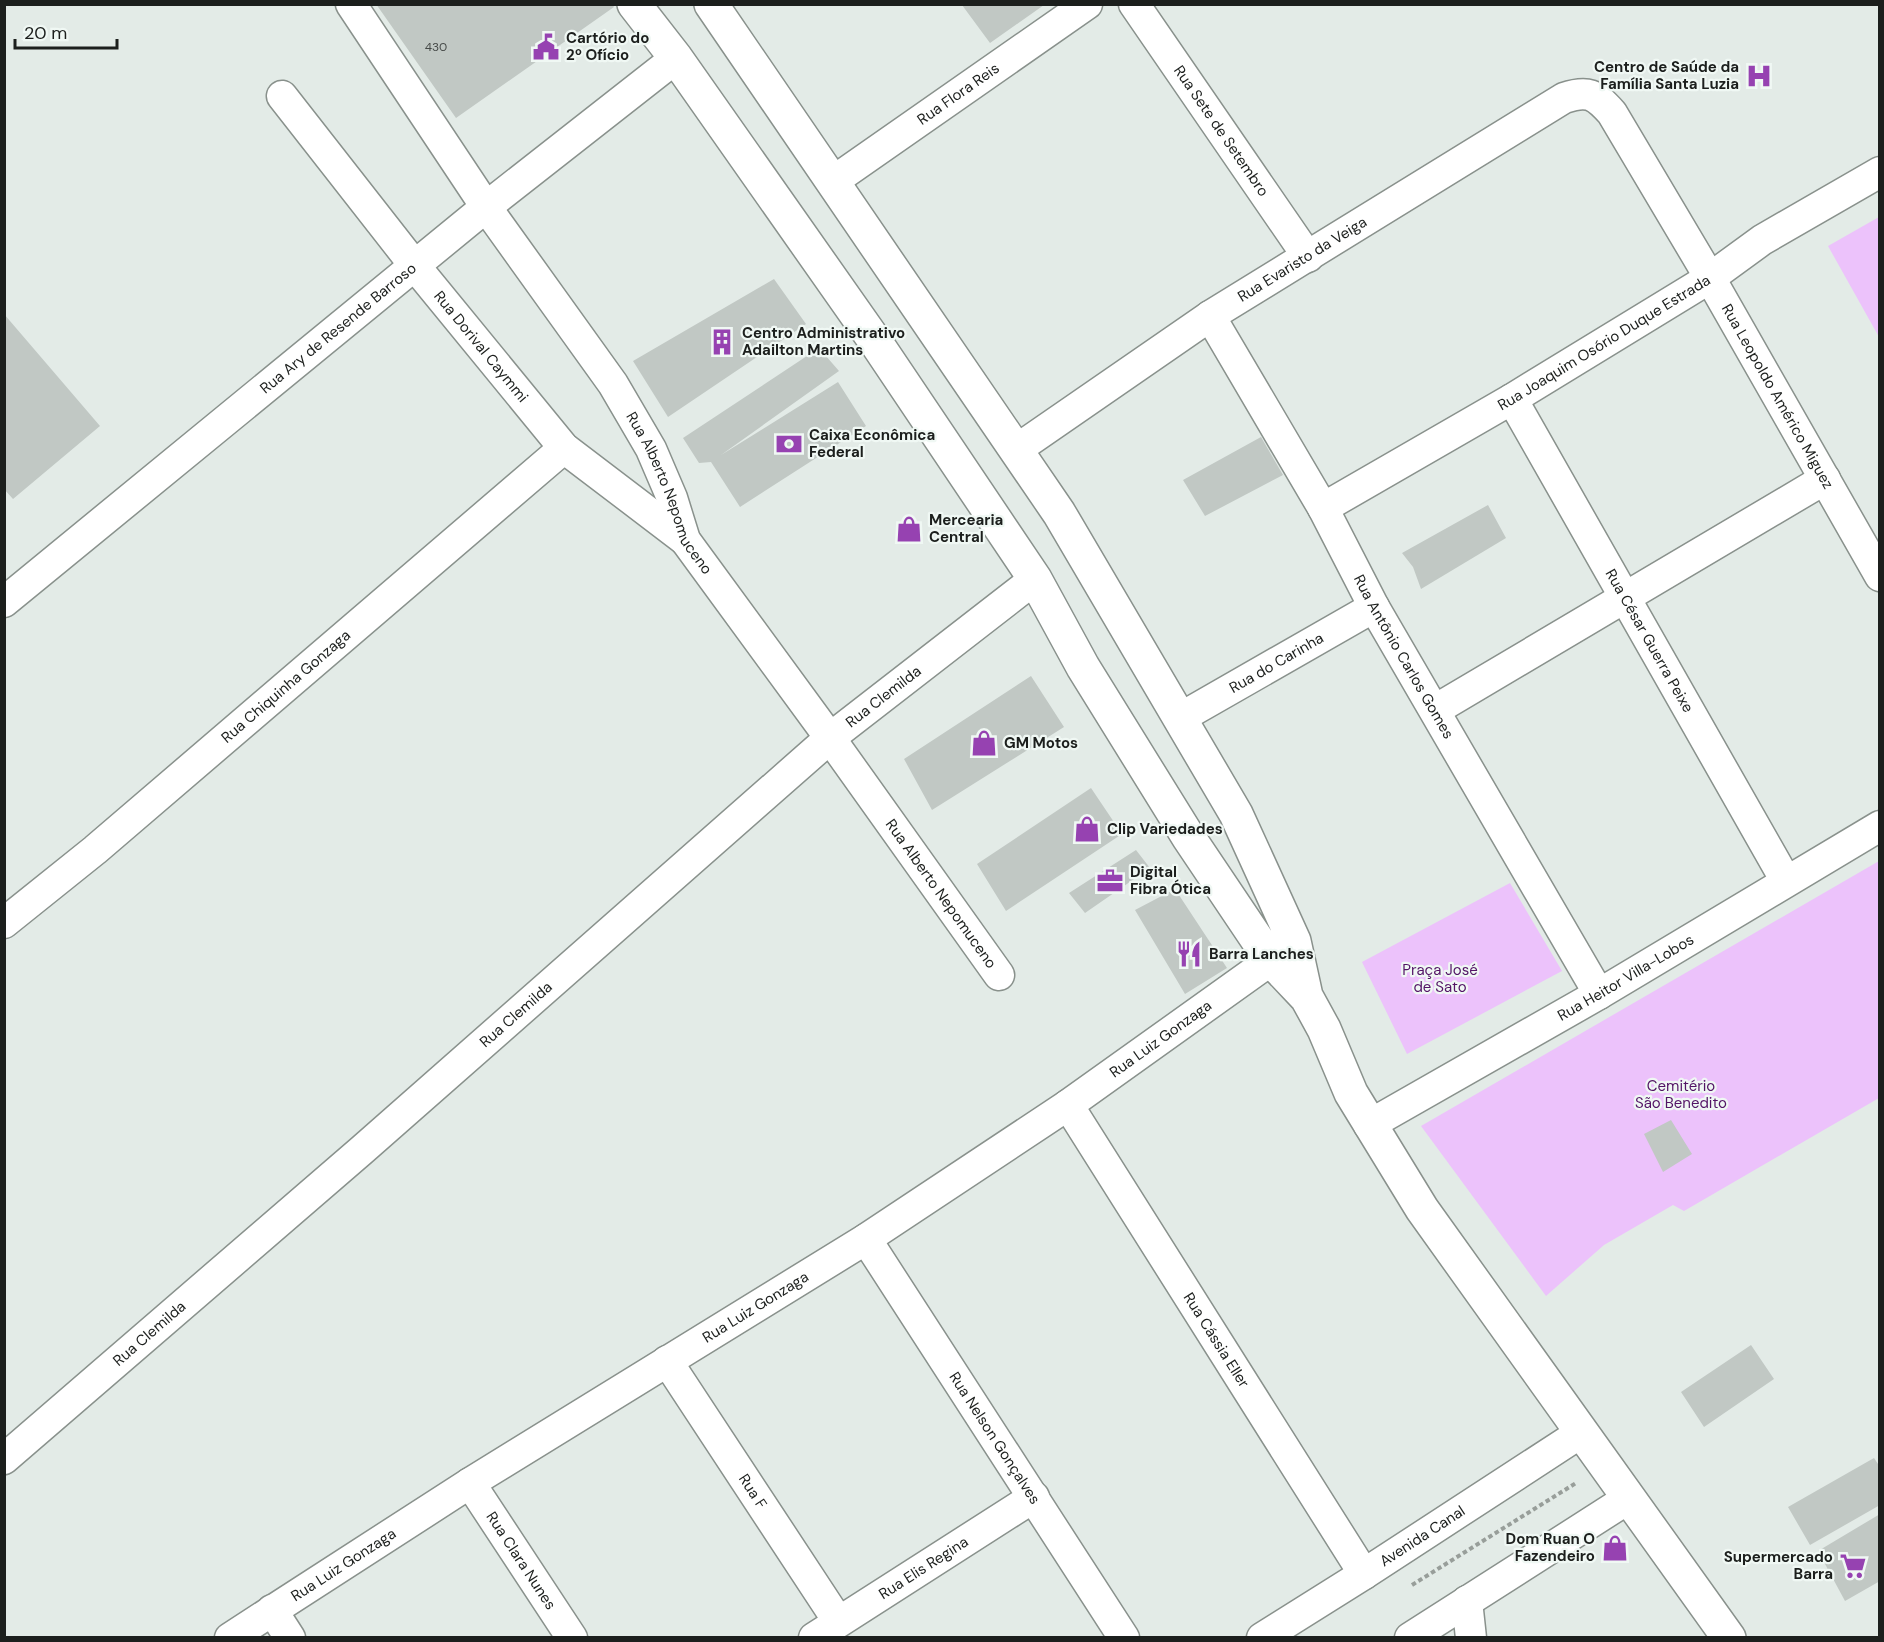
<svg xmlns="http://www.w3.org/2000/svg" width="1884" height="1642" font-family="'DM Sans',sans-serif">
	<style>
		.green { fill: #ecc2fb }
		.building { fill: #c1c8c4 }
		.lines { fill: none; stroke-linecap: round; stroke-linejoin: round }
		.minor-casing { stroke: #89918c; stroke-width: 33 }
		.tertiary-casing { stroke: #89918c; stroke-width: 36 }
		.path { stroke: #989e9a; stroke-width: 4; stroke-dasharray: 4.5 3; stroke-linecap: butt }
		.minor { stroke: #fff; stroke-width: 30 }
		.tertiary { stroke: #fff; stroke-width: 33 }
		.labels { text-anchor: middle; stroke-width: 4.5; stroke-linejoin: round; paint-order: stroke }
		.number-label { font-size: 12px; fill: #454947 }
		.poi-label { font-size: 15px; font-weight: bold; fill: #1c1f1d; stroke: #f0f8f4; text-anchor: start }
		.street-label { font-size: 15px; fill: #1c1f1d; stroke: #f0f8f4 }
		.park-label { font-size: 15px; fill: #531466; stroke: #f0f8f4 }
	</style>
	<rect width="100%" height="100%" fill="#e3ebe7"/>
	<path class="green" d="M1879 217V337L1828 246Z
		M1879 861V1098L1684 1211 1673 1205 1604 1245 1546 1296 1421 1126Z
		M1510 883 1562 971 1407 1054 1362 962Z"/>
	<path class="building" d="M376 4H612L614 7 456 118Z
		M962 5H1044L990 43Z
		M774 279 806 324 668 417 633 361Z
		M4 314 100 426 13 499 4 489Z
		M819 348 839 371 721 455 838 382 866 426 740 507 711 462 699 463 683 438Z
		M1261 437 1283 475 1205 516 1183 480Z
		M1488 505 1506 538 1421 589 1413 567 1402 553Z
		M1031 676 1064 727 932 810 904 759Z
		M1091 788 1122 834 1006 911 977 864Z
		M1136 850 1150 868 1085 913 1069 893Z
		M1175 889 1227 968 1185 994 1135 910Z
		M1671 1120 1692 1154 1663 1172 1644 1134Z
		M1751 1345 1774 1379 1704 1427 1681 1392Z
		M1874 1458 1880 1467V1505L1810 1545 1788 1507Z
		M1880 1514V1581L1845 1601 1818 1551Z"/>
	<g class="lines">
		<g class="minor-casing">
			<g id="minor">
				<path id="s1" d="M351 4 486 207 613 384 651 449 672 498 685 540 830 738 999 975"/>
				<path id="s2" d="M1134 4 1308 257"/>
				<path id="s3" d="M282 96 415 266 564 448 685 540"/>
				<path id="s4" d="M832 182 1087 4"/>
				<path id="s5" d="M1210 316 1323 508 1374 607 1599 994"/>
				<path id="s6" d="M1512 399 1786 881"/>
				<path id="s7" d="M1016 450 1210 316 1564 98C1588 90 1595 94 1612 113L1710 278 1880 576"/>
				<path id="s8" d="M1323 508 1512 399 1710 278 1762 240 1880 172"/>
				<path id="s9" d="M4 602 486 207 676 58"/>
				<path d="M1435 710 1825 479"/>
				<path id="s10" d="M1180 718 1374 607"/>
				<path id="s11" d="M4 923 95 850 564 448"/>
				<path id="s12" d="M1068 1105 1364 1574"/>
				<path id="s13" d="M1369 1125 1599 994 1880 826"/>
				<path id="s14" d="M866 1239 1124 1638"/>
				<path id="s15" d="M667 1361 838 1621"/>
				<path id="s16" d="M4 1459 362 1150 830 738 1035 579"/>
				<path id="s17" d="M470 1483 572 1638"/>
				<path d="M1467 1601 1471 1638"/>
				<path d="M272 1610 290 1638"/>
				<path id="s18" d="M230 1638 470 1483 866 1239 1068 1105 1271 960"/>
				<path id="s19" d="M814 1638 1034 1497"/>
				<path id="s20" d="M1262 1638 1364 1574 1582 1432"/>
				<path d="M1410 1638 1629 1498"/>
			</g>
		</g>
		<g class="tertiary-casing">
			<path id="tertiary" d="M634 4 676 58 877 344 1035 579 1083 667 1189 838 1271 960 1307 998 1324 1029 1351 1093 1422 1209 1729 1638
				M711 4 1059 513 1236 814 1294 941 1306 996"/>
		</g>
		<path class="path" d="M1412 1585 1576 1483"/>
		<use href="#minor" class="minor"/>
		<use href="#tertiary" class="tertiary"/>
	</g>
	<defs>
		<g id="civic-bare" transform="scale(2.07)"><path d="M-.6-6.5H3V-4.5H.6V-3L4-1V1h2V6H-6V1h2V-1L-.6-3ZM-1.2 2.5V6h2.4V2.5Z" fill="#9642b1" stroke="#f0f8f4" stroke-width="2.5" paint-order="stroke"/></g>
		<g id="hospital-bare" transform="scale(2.07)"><path d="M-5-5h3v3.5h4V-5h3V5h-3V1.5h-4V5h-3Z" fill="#9642b1" stroke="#f0f8f4" stroke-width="2.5" paint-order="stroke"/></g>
		<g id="building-bare" transform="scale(2.07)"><path d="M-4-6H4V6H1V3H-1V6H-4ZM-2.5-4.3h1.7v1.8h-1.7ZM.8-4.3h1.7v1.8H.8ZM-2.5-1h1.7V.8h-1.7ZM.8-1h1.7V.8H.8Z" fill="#9642b1" stroke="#f0f8f4" stroke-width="2.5" paint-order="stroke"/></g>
		<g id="bank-bare" transform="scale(2.07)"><path d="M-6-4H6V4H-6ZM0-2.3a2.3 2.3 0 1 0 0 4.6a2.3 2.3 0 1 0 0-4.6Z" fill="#9642b1" stroke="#f0f8f4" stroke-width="2.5" paint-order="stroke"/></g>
		<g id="shop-bare" transform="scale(2.07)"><path d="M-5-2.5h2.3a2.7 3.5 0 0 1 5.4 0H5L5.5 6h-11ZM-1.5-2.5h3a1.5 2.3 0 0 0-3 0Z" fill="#9642b1" stroke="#f0f8f4" stroke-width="2.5" paint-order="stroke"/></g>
		<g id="office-bare" transform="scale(2.07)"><path d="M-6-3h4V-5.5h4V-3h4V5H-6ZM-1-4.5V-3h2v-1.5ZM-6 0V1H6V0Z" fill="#9642b1" stroke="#f0f8f4" stroke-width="2.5" paint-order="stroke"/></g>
		<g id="restaurant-bare" transform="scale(2.07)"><path d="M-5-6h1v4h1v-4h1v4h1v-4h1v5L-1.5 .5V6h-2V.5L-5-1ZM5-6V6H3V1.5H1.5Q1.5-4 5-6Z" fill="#9642b1" stroke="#f0f8f4" stroke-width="2.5" paint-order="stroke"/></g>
		<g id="supermarket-bare" transform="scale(2.07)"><path d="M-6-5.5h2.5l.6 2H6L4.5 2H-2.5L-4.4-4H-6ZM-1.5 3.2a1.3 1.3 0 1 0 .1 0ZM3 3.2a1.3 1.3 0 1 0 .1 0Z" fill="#9642b1" stroke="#f0f8f4" stroke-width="2.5" paint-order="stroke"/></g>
	</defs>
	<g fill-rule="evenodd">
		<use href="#civic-bare" x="546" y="47"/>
		<use href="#hospital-bare" x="1759" y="76"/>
		<use href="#building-bare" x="722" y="342"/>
		<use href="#bank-bare" x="789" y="444"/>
		<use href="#shop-bare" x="909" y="529"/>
		<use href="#shop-bare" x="984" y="743"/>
		<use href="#shop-bare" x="1087" y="829"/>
		<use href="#office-bare" x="1110" y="881"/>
		<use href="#restaurant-bare" x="1189" y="954"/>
		<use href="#shop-bare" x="1615" y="1548"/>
		<use href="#supermarket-bare" x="1853" y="1566"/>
	</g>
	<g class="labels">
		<g class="number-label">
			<text x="436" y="51">430</text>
		</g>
		<g class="poi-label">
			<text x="566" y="43">Cartório do<tspan x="566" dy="17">2º Ofício</tspan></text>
			<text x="1739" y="72" text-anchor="end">Centro de Saúde da<tspan x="1739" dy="17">Família Santa Luzia</tspan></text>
			<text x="742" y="338">Centro Administrativo<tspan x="742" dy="17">Adailton Martins</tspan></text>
			<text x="809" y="440">Caixa Econômica<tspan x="809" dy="17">Federal</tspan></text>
			<text x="929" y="525">Mercearia<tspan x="929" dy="17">Central</tspan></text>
			<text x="1004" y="748">GM Motos</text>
			<text x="1107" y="834">Clip Variedades</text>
			<text x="1130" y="877">Digital<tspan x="1130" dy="17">Fibra Ótica</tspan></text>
			<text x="1209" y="959">Barra Lanches</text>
			<text x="1595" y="1544" text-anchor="end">Dom Ruan O<tspan x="1595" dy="17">Fazendeiro</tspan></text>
			<text x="1833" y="1562" text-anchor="end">Supermercado<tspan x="1833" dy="17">Barra</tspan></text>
		</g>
		<g class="street-label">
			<text dy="5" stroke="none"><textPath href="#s4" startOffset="154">Rua Flora Reis</textPath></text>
			<text dy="5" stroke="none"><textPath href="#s2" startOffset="154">Rua Sete de Setembro</textPath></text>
			<text dy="5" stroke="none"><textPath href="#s7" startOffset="344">Rua Evaristo da Veiga</textPath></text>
			<text dy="5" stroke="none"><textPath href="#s9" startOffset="432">Rua Ary de Resende Barroso</textPath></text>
			<text dy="5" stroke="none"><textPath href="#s8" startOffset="326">Rua Joaquim Osório Duque Estrada</textPath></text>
			<text dy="5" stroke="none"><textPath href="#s3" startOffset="320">Rua Dorival Caymmi</textPath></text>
			<text dy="5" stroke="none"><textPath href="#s7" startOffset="1035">Rua Leopoldo Américo Miguez</textPath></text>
			<text dy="5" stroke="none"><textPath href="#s1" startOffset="585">Rua Alberto Nepomuceno</textPath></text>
			<text dy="5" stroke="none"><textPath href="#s6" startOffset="278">Rua César Guerra Peixe</textPath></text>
			<text dy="5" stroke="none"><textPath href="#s5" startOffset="392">Rua Antônio Carlos Gomes</textPath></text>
			<text dy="5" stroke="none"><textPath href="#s10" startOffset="111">Rua do Carinha</textPath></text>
			<text dy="5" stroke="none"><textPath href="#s11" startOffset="368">Rua Chiquinha Gonzaga</textPath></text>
			<text dy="5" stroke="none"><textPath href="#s16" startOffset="1164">Rua Clemilda</textPath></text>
			<text dy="5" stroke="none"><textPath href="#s1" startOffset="1071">Rua Alberto Nepomuceno</textPath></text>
			<text dy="5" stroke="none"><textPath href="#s13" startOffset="296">Rua Heitor Villa-Lobos</textPath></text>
			<text dy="5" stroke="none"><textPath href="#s16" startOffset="678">Rua Clemilda</textPath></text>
			<text dy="5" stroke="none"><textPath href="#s18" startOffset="1107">Rua Luiz Gonzaga</textPath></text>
			<text dy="5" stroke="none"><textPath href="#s18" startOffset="621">Rua Luiz Gonzaga</textPath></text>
			<text dy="5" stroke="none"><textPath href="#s16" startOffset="192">Rua Clemilda</textPath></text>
			<text dy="5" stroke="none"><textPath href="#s12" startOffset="278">Rua Cássia Eller</textPath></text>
			<text dy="5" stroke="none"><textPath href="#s14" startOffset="237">Rua Nelson Gonçalves</textPath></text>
			<text dy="5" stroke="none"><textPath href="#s15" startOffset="156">Rua F</textPath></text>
			<text dy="5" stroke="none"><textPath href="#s20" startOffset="190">Avenida Canal</textPath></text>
			<text dy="5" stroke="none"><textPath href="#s17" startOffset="93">Rua Clara Nunes</textPath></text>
			<text dy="5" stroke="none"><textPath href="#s18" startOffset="135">Rua Luiz Gonzaga</textPath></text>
			<text dy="5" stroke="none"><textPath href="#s19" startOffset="130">Rua Elis Regina</textPath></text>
		</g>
		<g class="park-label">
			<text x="1440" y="975">Praça José<tspan x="1440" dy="17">de Sato</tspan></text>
			<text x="1681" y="1091">Cemitério<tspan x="1681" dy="17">São Benedito</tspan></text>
		</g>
	</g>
	<rect width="1884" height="1642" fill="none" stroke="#1c1f1d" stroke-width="12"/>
	<path d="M15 39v9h102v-9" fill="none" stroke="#1c1f1d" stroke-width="3"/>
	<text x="24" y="39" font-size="18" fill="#1c1f1d" stroke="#f0f8f4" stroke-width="4.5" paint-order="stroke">20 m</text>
</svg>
